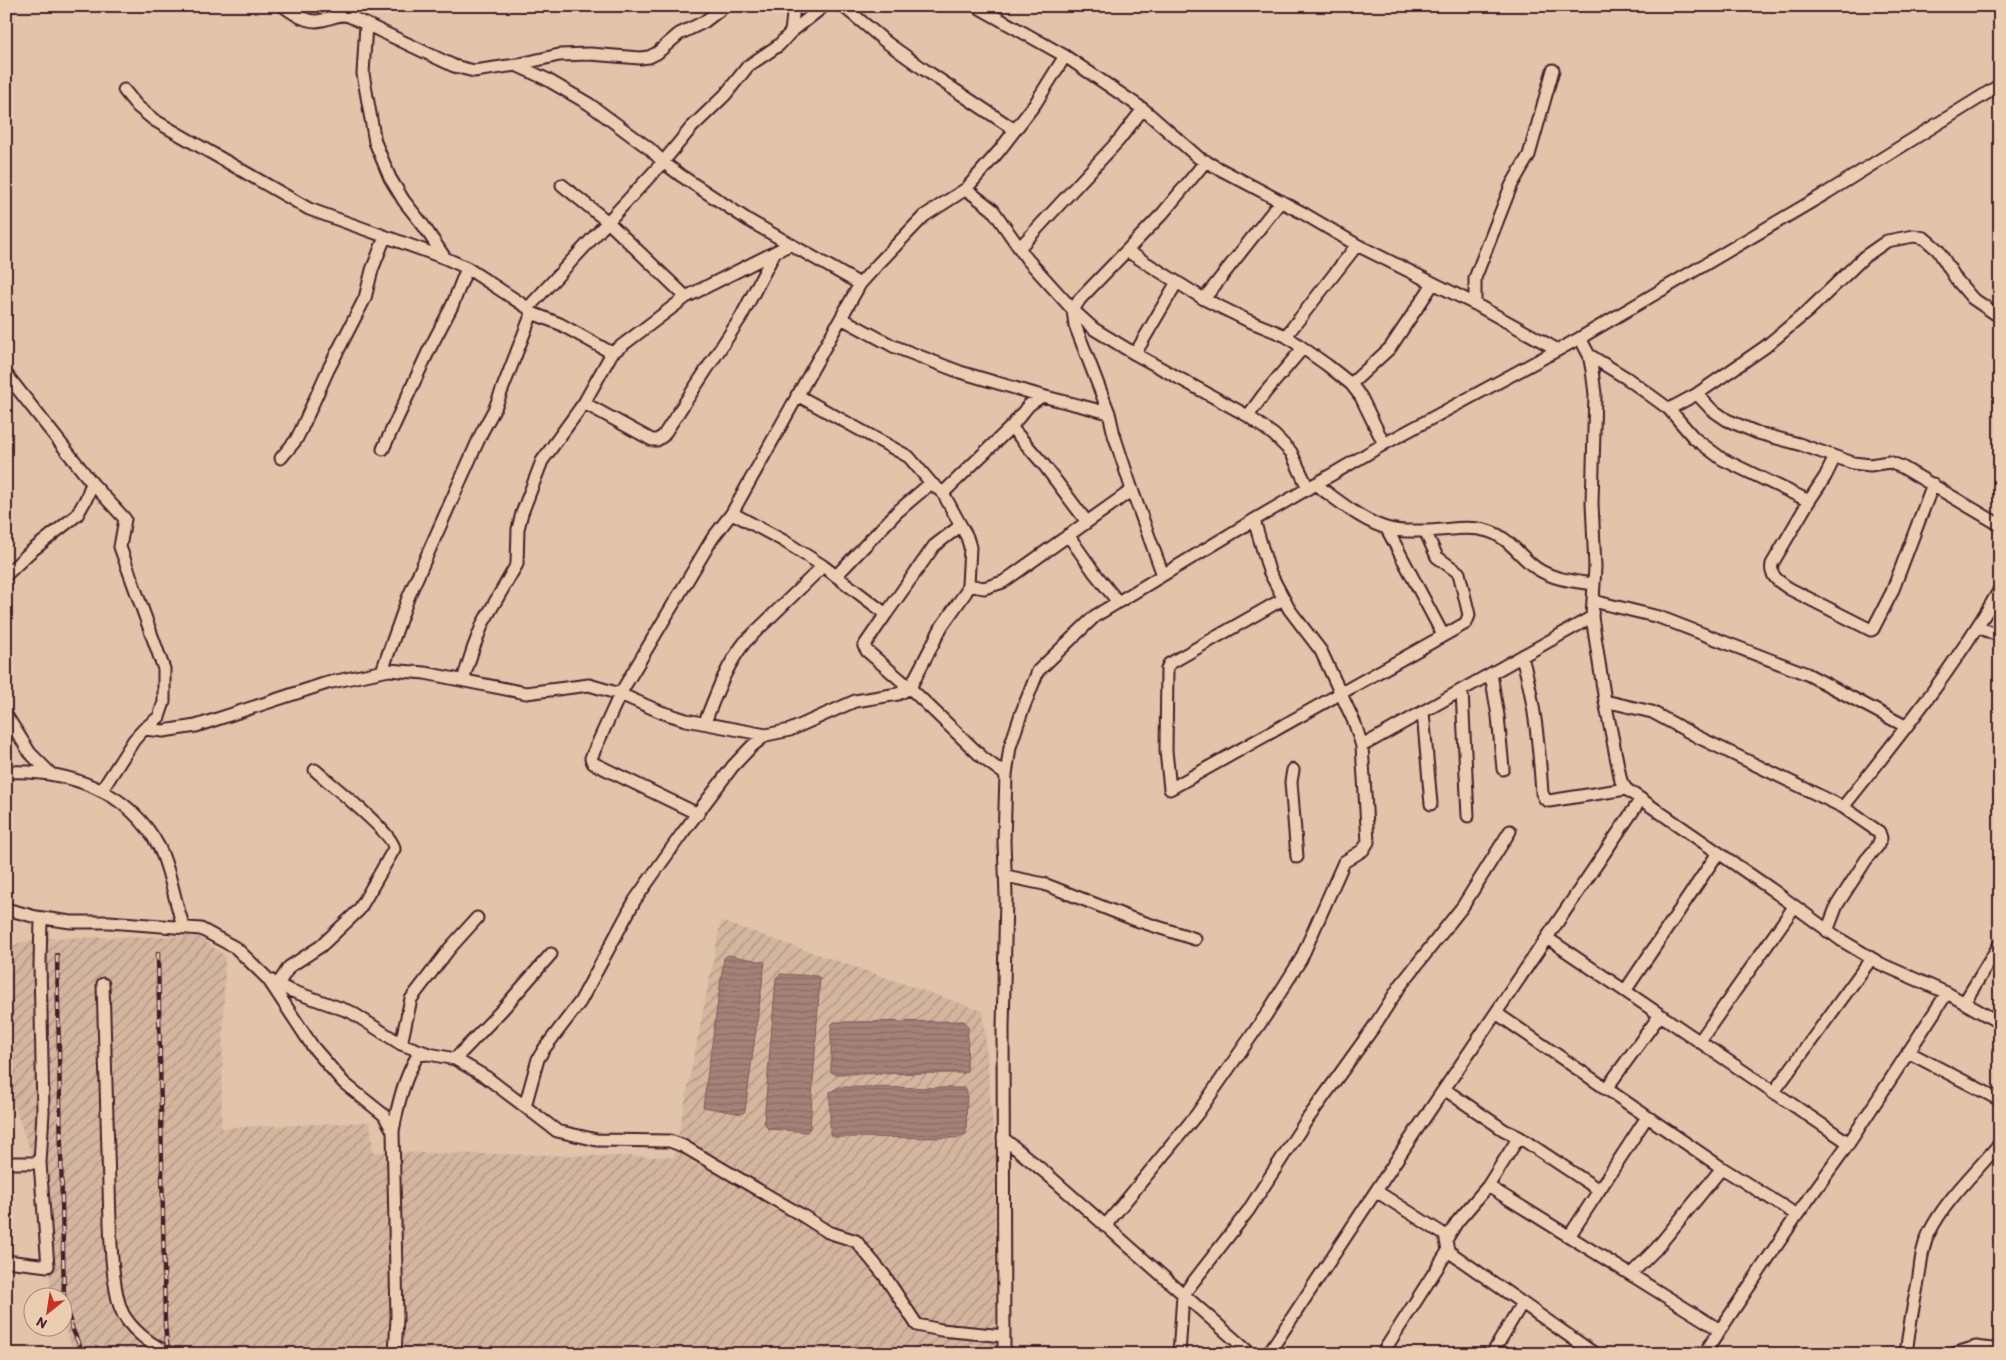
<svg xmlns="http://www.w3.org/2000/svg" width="2006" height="1360" font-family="Itim,sans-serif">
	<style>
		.industrial { fill: url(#industrial-furrows) }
		.water { fill: url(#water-rules); stroke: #815a59 }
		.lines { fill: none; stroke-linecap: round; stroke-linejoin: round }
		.minor-casing { stroke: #4a1f2b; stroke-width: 15 }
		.minor { stroke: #ebceb2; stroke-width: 11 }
		.rail-casing { stroke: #4a1f2b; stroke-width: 4.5 }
		.rail { stroke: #ebceb2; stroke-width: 2.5; stroke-dasharray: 8; stroke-linecap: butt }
	</style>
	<defs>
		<pattern id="industrial-furrows" width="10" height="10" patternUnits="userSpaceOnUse" patternTransform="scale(1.25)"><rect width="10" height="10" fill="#d4b69f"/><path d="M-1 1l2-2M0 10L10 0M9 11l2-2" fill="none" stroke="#ae9382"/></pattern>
		<pattern id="water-rules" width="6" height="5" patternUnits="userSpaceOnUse" patternTransform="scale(1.25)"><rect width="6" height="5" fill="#a58278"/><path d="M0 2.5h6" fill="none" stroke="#886a63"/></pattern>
	</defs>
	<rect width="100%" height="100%" fill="#e1c4aa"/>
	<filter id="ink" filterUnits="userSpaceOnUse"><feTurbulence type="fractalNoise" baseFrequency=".02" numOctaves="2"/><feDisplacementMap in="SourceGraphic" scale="10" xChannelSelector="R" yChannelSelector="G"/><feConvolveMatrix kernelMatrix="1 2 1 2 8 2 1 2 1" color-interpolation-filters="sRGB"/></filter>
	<g filter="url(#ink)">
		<path class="industrial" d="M721 921 983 1011 995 1152 996 1354H75L63 1324 62 1298 51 1297 43 1186 6 1084V946L40 938 198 936 225 956 221 1128 370 1122 373 1152 674 1157Z"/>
		<path class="water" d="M728 955 765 962 745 1111 742 1114 703 1107 724 958Z
			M780 974 817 976 820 978 810 1128 807 1132 768 1129 764 1122 776 978Z
			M964 1021 968 1027 967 1070 965 1073 835 1074 831 1072V1025L834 1022Z
			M839 1087 965 1088 967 1091 966 1134 959 1138 834 1137 830 1134V1092Z"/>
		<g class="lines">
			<g class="minor-casing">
				<path id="minor" d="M283 6C294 14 308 24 322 20 333 18 338 13 349 16L454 66 474 71 516 65 546 79 589 104 650 149 663 162 680 175 748 220 860 284
					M843 6 886 42 925 70 1015 130
					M976 6 1065 56 1143 109 1199 158 1301 212 1357 245 1475 304 1558 350
					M366 24 363 74 375 142 390 178 404 201 423 225 445 258
					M791 32 824 6
					M516 65 559 55 590 54 640 58 649 57 657 53 679 34 704 22 725 6
					M124 90 137 106 154 120 309 209 445 258 467 268 528 308 532 313 560 324 612 353
					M562 185 608 222 686 297
					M966 189 993 210 1027 259 1073 310 1094 329 1135 354 1248 416 1274 435 1291 452 1308 488
					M1020 247 1119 140 1143 109
					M1127 251 1204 299 1249 321 1286 336 1327 365 1351 384 1361 397 1384 444
					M1204 299 1281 201
					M1475 304V278L1511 186 1529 155 1553 70
					M528 308 663 162 691 128 725 95 748 66 779 45 791 32 794 6
					M841 318 732 513 784 541 823 566 886 614 864 646 867 651 910 688 983 758 1006 775
					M1286 336 1357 245
					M1580 338 1589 355 1592 370 1595 394 1592 503 1595 567 1592 617 1605 701 1621 781 1626 789 1771 889 1841 940 1881 964 1947 993 2000 1023
					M1135 354 1177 282
					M1589 355 1628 379 1669 409 1697 394 1765 347 1808 311 1864 257 1887 241 1914 236 1924 238 1938 250 1956 279 1972 298 2000 317
					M6 374 92 483 125 519 120 547 164 669V702L159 717 144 729 134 740 102 790
					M1351 384 1390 348 1433 284
					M1697 394 1711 409 1727 420 1758 433 1799 444 1853 463 1870 465 1889 462 1902 467 2000 525
					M797 395 909 457 931 483 943 493
					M1042 396 960 372 893 346 841 318 860 284 878 264 924 216 966 189 999 151 1035 104 1065 56
					M584 403 652 440H657L663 436 741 317 775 252
					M1669 409 1694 438 1722 459 1809 501 1825 477 1835 457
					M1248 416 1264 394 1303 348
					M1011 427 1044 465 1087 522
					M383 449 429 350 452 306 467 268
					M281 458 296 440 301 430 328 370 365 298 372 270 385 237
					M1315 484C1338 500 1362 522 1390 529 1400 532 1414 531 1424 531 1446 531 1466 525 1488 531 1509 537 1519 556 1536 568 1554 580 1573 581 1594 584
					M1809 501 1772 564C1769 577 1781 583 1790 589L1871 630 1873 629 1892 592 1933 484
					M1387 529 1443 635
					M1068 535 1094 572 1118 602
					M6 575 29 553 77 515 86 499 92 483
					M1163 575 1132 490 1114 435 1109 413 1075 325 1073 310 1080 299 1163 213 1206 161
					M836 576 897 512 931 483
					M968 585 984 588 1003 582 1132 490
					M1283 599 1169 664 1167 669 1166 751 1170 789 1466 623 1469 615 1459 573 1437 557 1425 531
					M1593 601 1659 617 1807 674 1907 727
					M886 614 934 546 960 526
					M1978 627 2000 636
					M1522 657C1535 702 1539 747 1542 793L1545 799 1549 801 1626 789
					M382 671 408 598 482 432 495 408 532 313
					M1491 674 1498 716 1503 769
					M463 680 473 649 483 623 517 564 518 529 522 513 542 461 584 403 612 353 686 297 789 245
					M1462 691 1468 816
					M1605 701 1652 712 1700 738 1843 807 1879 832 1881 838 1877 847 1866 860 1837 905 1827 931
					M1423 712 1431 804
					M6 715 30 753 50 773
					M705 722C716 694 726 666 745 642L823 566
					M144 729 163 731 196 726 327 683 389 670 425 673 526 693 589 685 620 694 661 712 686 720 766 735 790 730 855 701 898 694 910 688 942 626 966 592 968 585 970 547 967 537 943 493 1011 427 1029 405 1042 396 1109 413
					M1362 746 1592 617
					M1293 770 1291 782 1297 857
					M6 772C66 769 129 790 159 847 171 871 174 902 184 927
					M1843 807C1899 737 1955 667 2000 589
					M698 814 593 763 591 758 620 694 712 539 732 513
					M1006 876 1044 884 1133 919 1195 939
					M6 909 36 917 71 922H109L201 929 236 948 268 979 313 1047 344 1083 384 1115 393 1131 397 1318 395 1354
					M1547 938 1849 1143
					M268 979 289 990 351 1012 401 1044 429 1054 455 1059 486 1077 557 1131 597 1140 670 1141 683 1146 803 1216 828 1232 856 1241 884 1275 917 1325 941 1330 1004 1336
					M103 984C105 1051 107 1118 109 1185 110 1220 110 1275 120 1307 127 1327 152 1347 173 1354
					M278 984 289 967 321 946 359 910 394 849C395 834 329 783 315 770
					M1625 991 1718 853
					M1964 1003 2000 944
					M1496 1013 1722 1168 1797 1215
					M1699 1042 1794 907
					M401 1044 411 999 450 948 477 918
					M1908 1052 2000 1100
					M455 1059 502 1010 551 954
					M1444 1089 1504 1130 1519 1137 1488 1186 1457 1222 1446 1240 1448 1251 1595 1354
					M1606 1089 1660 1015
					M1773 1093 1871 959
					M525 1106 538 1059 544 1049 580 1002 635 900 681 835 733 766 752 746 766 735
					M393 1131C398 1104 404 1078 418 1055L428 1054
					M1519 1137 1599 1190
					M1003 1138 1047 1174 1251 1354
					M6 1163H40
					M1488 1186 1720 1330
					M1376 1191 1448 1237
					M1105 1226 1197 1114 1266 1015 1301 959 1344 862 1363 850 1368 842 1362 746 1355 724 1321 651 1289 609 1269 571 1254 520
					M1570 1235 1647 1117
					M6 1261 48 1266 40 1163 43 1112 40 964 41 918
					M1631 1274 1656 1249 1722 1168
					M1004 1354 1003 1029 1006 896 1004 841 1006 775 1010 747 1021 714 1038 671 1095 616 1254 520 1384 444 1580 338 1828 192 2000 85
					M1179 1354 1183 1295 1248 1211 1304 1124 1373 1028 1400 986 1463 906 1510 831
					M1268 1354 1411 1138 1641 799
					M1382 1354 1448 1251
					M1492 1354 1522 1303
					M1704 1354 1797 1215 1849 1143 1947 993
					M1906 1354C1909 1329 1913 1306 1918 1282 1921 1265 1921 1249 1929 1233 1946 1199 1976 1172 2000 1143
					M1953 1354 1976 1347 2000 1350"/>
			</g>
			<use href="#minor" class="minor"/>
			<g class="rail-casing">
				<path id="rail" d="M158 953 165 1324 168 1354
					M57 955 64 1298C68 1318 74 1336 84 1354"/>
			</g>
			<use href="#rail" class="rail"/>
		</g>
	</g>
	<rect width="2006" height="1360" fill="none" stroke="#ebceb2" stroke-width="25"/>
	<rect x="12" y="12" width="1981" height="1335" fill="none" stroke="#4a1f2b" stroke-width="2" filter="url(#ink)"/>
	<g transform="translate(48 1312) rotate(210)"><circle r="24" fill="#ebceb2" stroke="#ab887c"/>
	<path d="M0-4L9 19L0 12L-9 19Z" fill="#c8321e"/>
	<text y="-8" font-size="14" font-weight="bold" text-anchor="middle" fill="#4a1f2b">N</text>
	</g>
</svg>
